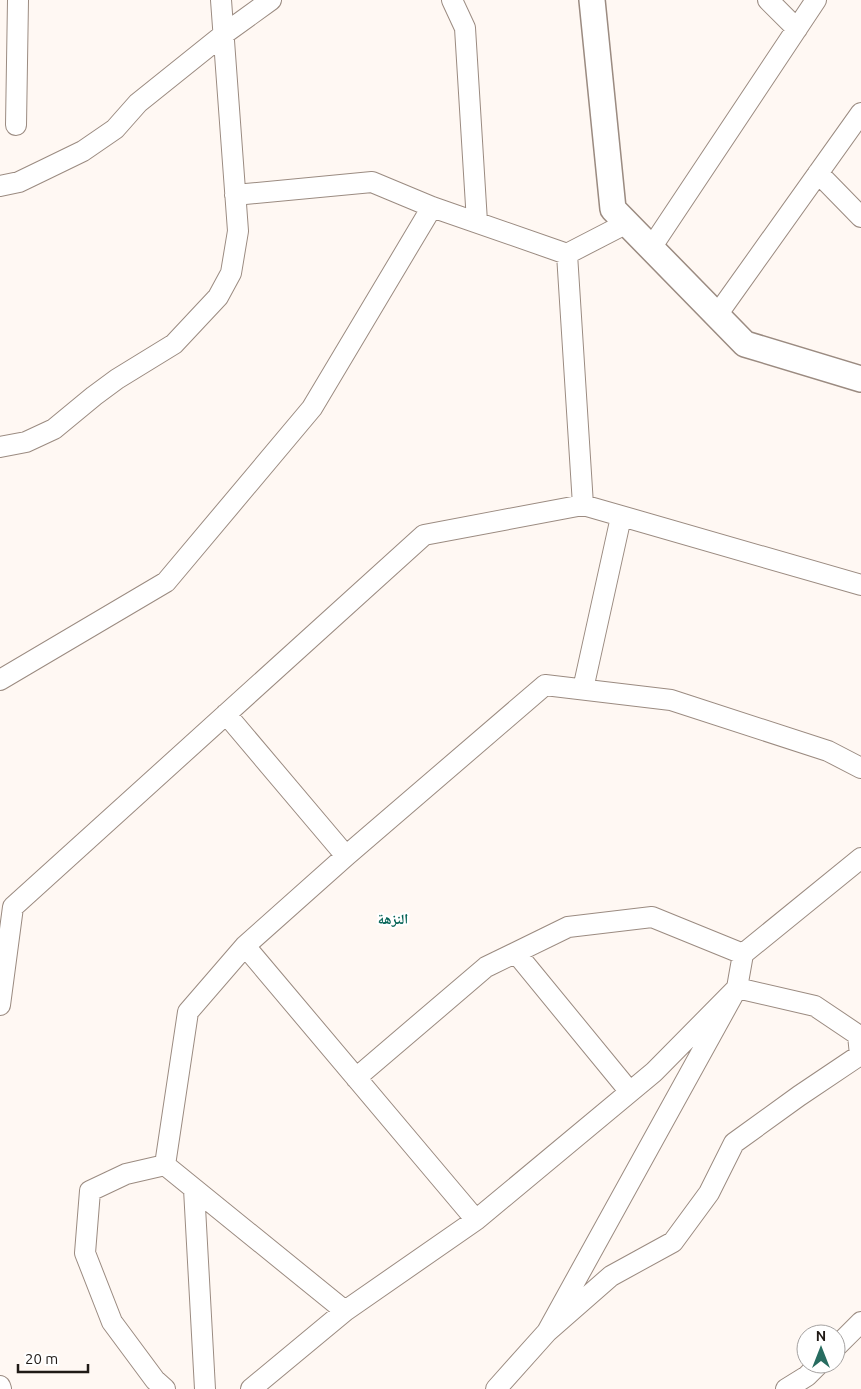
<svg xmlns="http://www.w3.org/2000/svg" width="861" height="1389" font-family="Ubuntu,'Noto Naskh Arabic',sans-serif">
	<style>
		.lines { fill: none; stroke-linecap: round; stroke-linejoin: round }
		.minor-casing { stroke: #9b8b81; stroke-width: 22 }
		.tertiary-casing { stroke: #9b8b81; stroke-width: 28 }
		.minor { stroke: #fff; stroke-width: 20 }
		.tertiary { stroke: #fff; stroke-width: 25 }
		.labels { text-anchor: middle; stroke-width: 4.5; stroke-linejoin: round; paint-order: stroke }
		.neighbourhood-label { font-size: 14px; font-weight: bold; fill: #046356; stroke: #fff }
	</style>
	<rect width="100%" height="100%" fill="#fff8f3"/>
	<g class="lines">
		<g class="minor-casing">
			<path id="minor" d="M452 0 465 28 477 222
				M768 0 797 29
				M16 125 18 0
				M818 173 861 217
				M0 186 19 182 48 168 83 151 115 129 138 103 224 34 271 0
				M235 195 372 182 432 207 567 254 627 223
				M651 248 816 0
				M567 254 583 505
				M717 315 861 113
				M0 447 26 442 54 429 94 396 117 379 174 344 218 297 231 273 238 231 221 0
				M0 680 166 582 312 408 432 207
				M583 689 621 517
				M226 714 346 856
				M245 946 476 1220
				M516 953 630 1092
				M0 1005 13 907 424 535 583 505 861 585
				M356 1078 486 967 568 927 652 917 743 954
				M165 1165 126 1174 90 1191 85 1253 112 1322 155 1380 165 1389
				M194 1189 205 1389
				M345 1311 165 1165 188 1012 245 946 346 856 545 685 671 700 828 751 861 768
				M836 1347 861 1322
				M0 1386 1 1389
				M251 1389 345 1311 476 1220 654 1072 737 988 743 954 861 858
				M496 1389 547 1332 611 1276 673 1242 709 1193 734 1143 799 1096 860 1055 858 1035 815 1006 737 988 547 1332
				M786 1389 807 1376 819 1364"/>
		</g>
		<g class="tertiary-casing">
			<path id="tertiary" d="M592 0 613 209 745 344 861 379"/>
		</g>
		<use href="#minor" class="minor"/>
		<use href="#tertiary" class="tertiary"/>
	</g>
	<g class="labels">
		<g class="neighbourhood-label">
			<text x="393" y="924">النزهة</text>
		</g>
	</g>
	<g transform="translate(821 1349)"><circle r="24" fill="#ffffff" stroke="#a6a3a2"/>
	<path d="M0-4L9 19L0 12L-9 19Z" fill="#276c60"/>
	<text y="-8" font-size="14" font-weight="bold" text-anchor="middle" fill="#201a16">N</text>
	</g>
	<path d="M18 1364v8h70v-8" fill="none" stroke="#201a16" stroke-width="2.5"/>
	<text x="25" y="1364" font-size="15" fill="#201a16" stroke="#ffffff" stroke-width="4" paint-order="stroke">20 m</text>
</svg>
